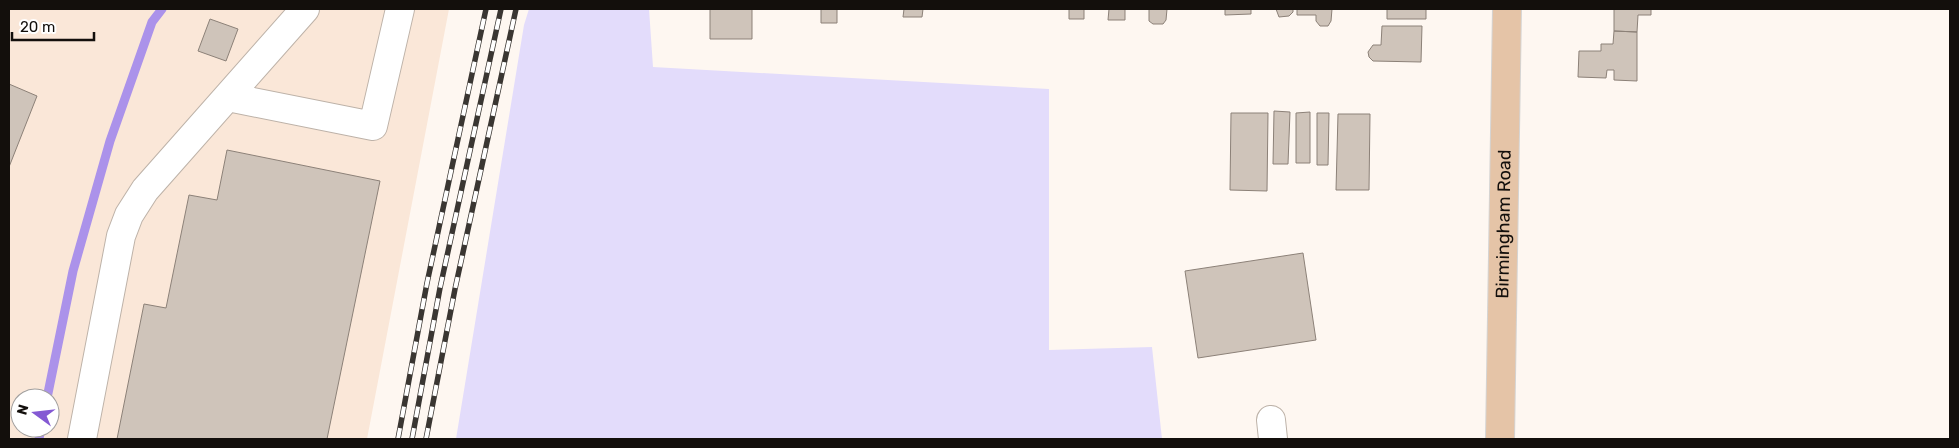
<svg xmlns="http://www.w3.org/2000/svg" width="1959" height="448" font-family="Rubik,sans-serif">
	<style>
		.built { fill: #fae7d8; fill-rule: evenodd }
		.green { fill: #e3dcfb }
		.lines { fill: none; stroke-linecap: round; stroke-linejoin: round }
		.stream { stroke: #ab92ea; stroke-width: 9 }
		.building { fill: #cfc4ba; stroke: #8c8178 }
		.minor-casing { stroke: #bdb2a8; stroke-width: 30 }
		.major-casing { stroke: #d5d4d3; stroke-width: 30 }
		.minor { stroke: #fff; stroke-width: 28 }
		.major { stroke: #e5c4a7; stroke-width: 28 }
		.rail-casing { stroke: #3a3632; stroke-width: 5.5 }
		.rail { stroke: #fff; stroke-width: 4; stroke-dasharray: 11; stroke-linecap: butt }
		.labels { text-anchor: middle; stroke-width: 4; stroke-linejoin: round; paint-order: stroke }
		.street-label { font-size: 18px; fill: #130f0c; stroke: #fff }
	</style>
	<rect width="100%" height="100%" fill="#fef7f1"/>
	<path class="built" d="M9 9H449L367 439H9ZM20 398H50V428H20Z"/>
	<path class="green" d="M529 9H649L653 67 1049 89V350L1152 347 1162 439H456L524 25Z"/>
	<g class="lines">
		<path class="stream" d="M47 398 73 271 110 141 152 22 162 9
			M39 439 41 428"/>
	</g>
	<path class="building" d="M710 9H752V39H710Z
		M821 9H837V23H821Z
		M904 9H923L922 17H903Z
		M1069 9H1084V19H1069Z
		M1109 9H1125V20H1108Z
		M1149 9H1167L1166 20 1163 24H1153L1149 21Z
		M1225 9H1251V14L1225 15Z
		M1276 9H1293V12L1289 16 1279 17Z
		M1297 9H1332L1331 21 1328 26H1320L1316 21V15H1297Z
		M1387 9H1426V19H1387Z
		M1614 9H1651V15H1638L1637 32 1614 31Z
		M210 19 238 29 226 61 198 51Z
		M1382 26H1422L1421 62 1373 61 1369 57 1368 52 1373 45H1381Z
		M1614 31 1637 32V81L1614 80V70H1607L1606 78 1578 77 1579 51H1601V44H1613Z
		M9 84 37 96 9 167Z
		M1274 111 1290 112 1288 164H1273Z
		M1310 112V163H1296V113Z
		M1231 113H1268L1267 191 1230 190Z
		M1317 113H1329L1328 165H1317Z
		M1338 114H1370L1369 190H1336Z
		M227 150 380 181 327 439H117L144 304 166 308 189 195 217 200Z
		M1303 253 1316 340 1198 358 1185 271Z"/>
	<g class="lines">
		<g class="minor-casing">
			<path id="minor" d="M228 97 373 126 400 9
				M1271 420 1273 439
				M82 439 121 236 129 215 145 190 305 9"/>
		</g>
		<g class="major-casing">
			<g id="major">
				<path id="s1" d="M1500 439 1507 9"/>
			</g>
		</g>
		<use href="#minor" class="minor"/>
		<use href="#major" class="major"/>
		<g class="rail-casing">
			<path id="rail" d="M398 439 427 283 486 9
				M412 439 440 288 501 9
				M426 439 455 289 516 9"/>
		</g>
		<use href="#rail" class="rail"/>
	</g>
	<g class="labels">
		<g class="street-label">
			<text dy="6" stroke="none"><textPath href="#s1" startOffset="215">Birmingham Road</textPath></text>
		</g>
	</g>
	<rect width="1959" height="448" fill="none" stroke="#130f0c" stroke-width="20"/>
	<g transform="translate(35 413) rotate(285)"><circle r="24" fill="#ffffff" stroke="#a19f9e"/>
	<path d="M0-4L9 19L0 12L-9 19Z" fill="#8459d3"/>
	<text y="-8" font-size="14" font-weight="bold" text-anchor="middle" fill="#130f0c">N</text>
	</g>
	<path d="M12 32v8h82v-8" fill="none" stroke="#130f0c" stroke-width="2.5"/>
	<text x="20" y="32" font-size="15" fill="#130f0c" stroke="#ffffff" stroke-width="4" paint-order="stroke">20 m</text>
</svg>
